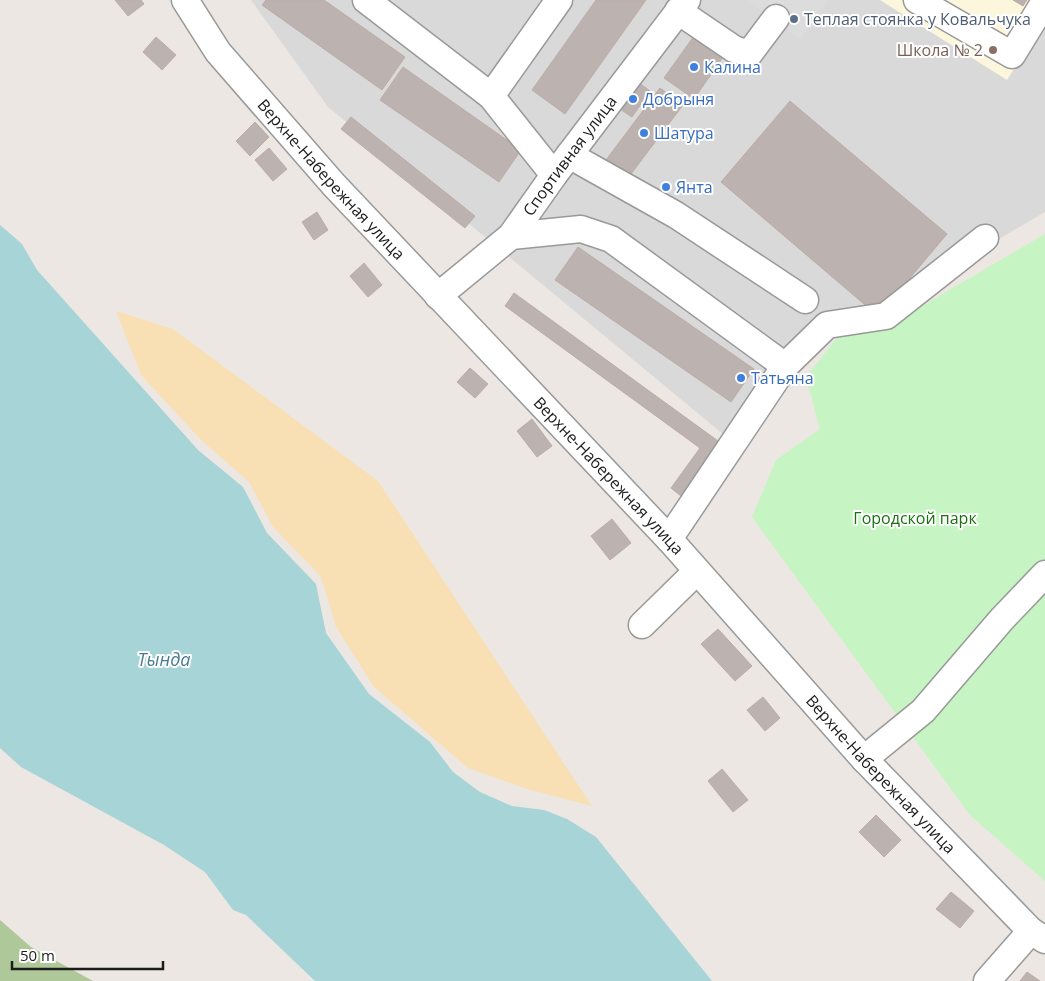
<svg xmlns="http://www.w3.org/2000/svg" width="1045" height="981" font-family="'Open Sans',sans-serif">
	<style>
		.residential { fill: #dad9d9 }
		.education { fill: #fcf7dc }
		.forest { fill: #afc89a }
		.sand { fill: #f8e0b4 }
		.park { fill: #c6f4c2 }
		.parking { fill: #dcdcdc }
		.water { fill: #a6d4d7 }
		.building { fill: #bcb2af; stroke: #bdaca6 }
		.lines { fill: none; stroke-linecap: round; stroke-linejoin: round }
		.minor-casing { stroke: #999; stroke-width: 29 }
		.minor { stroke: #fff; stroke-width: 26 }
		.service-dot { fill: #5c6f8a; stroke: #fff; stroke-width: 2 }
		.education-dot { fill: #8d6e63; stroke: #fff; stroke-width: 2 }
		.shop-dot { fill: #3f7fe0; stroke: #fff; stroke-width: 2 }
		.labels { text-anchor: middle; stroke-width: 4; stroke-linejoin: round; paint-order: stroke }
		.service-label { font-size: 16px; fill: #4e5e75; stroke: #fff; text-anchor: start }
		.education-label { font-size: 16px; fill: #785e54; stroke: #fff; text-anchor: end }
		.shop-label { font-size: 16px; fill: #366cbe; stroke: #fff; text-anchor: start }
		.street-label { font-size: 16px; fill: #1c1c1c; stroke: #fff }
		.park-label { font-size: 16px; fill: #1b7014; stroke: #fff }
		.water-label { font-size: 18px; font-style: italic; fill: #4b7b94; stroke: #fff }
	</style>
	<rect width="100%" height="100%" fill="#ece7e2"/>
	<path class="residential" d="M251 0H1045V212L791 361 735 444 328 107Z"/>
	<path class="education" d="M880 0H1045V20L1007 80Z"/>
	<path class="forest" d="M0 920 31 947 93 981H0Z"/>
	<path class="sand" d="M116 311 173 329 378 481 592 806 530 790 468 768 374 687 336 627 321 577 273 527 249 482 201 440 141 375Z"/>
	<path class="park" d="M1045 234V881L970 815 752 517 776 460 820 429 806 377 840 334 881 330Z"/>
	<path class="parking" d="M747 0H828L800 39Z"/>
	<path class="water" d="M0 225 22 244 37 270 198 450 243 487 267 533 316 584 326 633 369 694 430 742 453 772 480 792 512 806 544 810 567 819 596 837 712 981H315L246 915 233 910 205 872 164 845 21 767 0 748Z"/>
	<path class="building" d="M115 0H141L144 4 128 16Z
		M266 0H324L405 57 382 90 262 5Z
		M596 0H646L565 114 532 90Z
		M1013 0H1027L1023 6Z
		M694 36 723 57 694 99 664 78Z
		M156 37 176 55 162 70 143 52Z
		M403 67 521 150 499 182 380 100Z
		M635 80 650 91 632 117 617 107Z
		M660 88 683 105 628 178 606 160Z
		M790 101 947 234 878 316 721 182Z
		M351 117 475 216 465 228 341 129Z
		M255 122 269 137 250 156 236 141Z
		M269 148 287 169 273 181 255 160Z
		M317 212 328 230 314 240 302 222Z
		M578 247 754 369 731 402 555 280Z
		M364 263 382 285 368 297 350 276Z
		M514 293 725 446 686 500 671 488 700 448 505 306Z
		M470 368 488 384 475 398 457 382Z
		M532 419 552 446 537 457 517 431Z
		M612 519 631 543 610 560 591 536Z
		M718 629 752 666 735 681 701 644Z
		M763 697 780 718 765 731 747 710Z
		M722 769 748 800 733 812 708 781Z
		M876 815 901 840 884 857 859 832Z
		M951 892 974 911 960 928 936 909Z
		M1027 972 1040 981H1020Z"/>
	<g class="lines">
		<g class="minor-casing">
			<g id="minor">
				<path id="s1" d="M185 0 218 52 334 185 669 539 864 759 1031 931 1045 940"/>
				<path d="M366 0 491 96 554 175"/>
				<path d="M917 0 1012 55 1045 1"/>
				<path d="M678 11 734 49 749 54 776 18"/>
				<path d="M491 96 559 0"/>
				<path d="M569 155 676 215 805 300"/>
				<path d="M511 236 581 229 611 239 785 366 669 539"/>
				<path id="s2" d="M438 296 511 236 554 175 687 0"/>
				<path d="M785 366 827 325 886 316 985 238"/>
				<path d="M642 625 697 571"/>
				<path d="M864 759 923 711 1002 619 1045 574"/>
				<path d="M987 981 1031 931"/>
			</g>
		</g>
		<use href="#minor" class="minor"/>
	</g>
	<circle class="service-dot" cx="794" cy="19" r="5"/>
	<circle class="education-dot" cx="993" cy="50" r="5"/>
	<g class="shop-dot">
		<circle cx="694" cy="67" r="5"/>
		<circle cx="633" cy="99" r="5"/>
		<circle cx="644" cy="133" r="5"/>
		<circle cx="666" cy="187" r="5"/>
		<circle cx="741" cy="378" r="5"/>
	</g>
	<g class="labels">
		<g class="service-label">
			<text x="804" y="25">Теплая стоянка у Ковальчука</text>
		</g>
		<g class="education-label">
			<text x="983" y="56">Школа № 2</text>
		</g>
		<g class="shop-label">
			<text x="704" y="73">Калина</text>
			<text x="643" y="105">Добрыня</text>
			<text x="654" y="139">Шатура</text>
			<text x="676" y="193">Янта</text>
			<text x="751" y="384">Татьяна</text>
		</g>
		<g class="street-label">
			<text dy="6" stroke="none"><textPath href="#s2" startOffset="194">Спортивная улица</textPath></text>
			<text dy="6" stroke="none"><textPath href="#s1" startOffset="232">Верхне-Набережная улица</textPath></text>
			<text dy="6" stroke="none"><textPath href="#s1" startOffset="638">Верхне-Набережная улица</textPath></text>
			<text dy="6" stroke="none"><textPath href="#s1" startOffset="1042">Верхне-Набережная улица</textPath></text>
		</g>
		<g class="park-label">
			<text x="915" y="524">Городской парк</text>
		</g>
		<g class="water-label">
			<text x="164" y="666">Тында</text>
		</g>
	</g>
	<path d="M12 961v8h151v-8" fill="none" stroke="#1c1c1c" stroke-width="2.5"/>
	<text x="20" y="961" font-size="15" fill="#1c1c1c" stroke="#ffffff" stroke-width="4" paint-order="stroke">50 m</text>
</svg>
